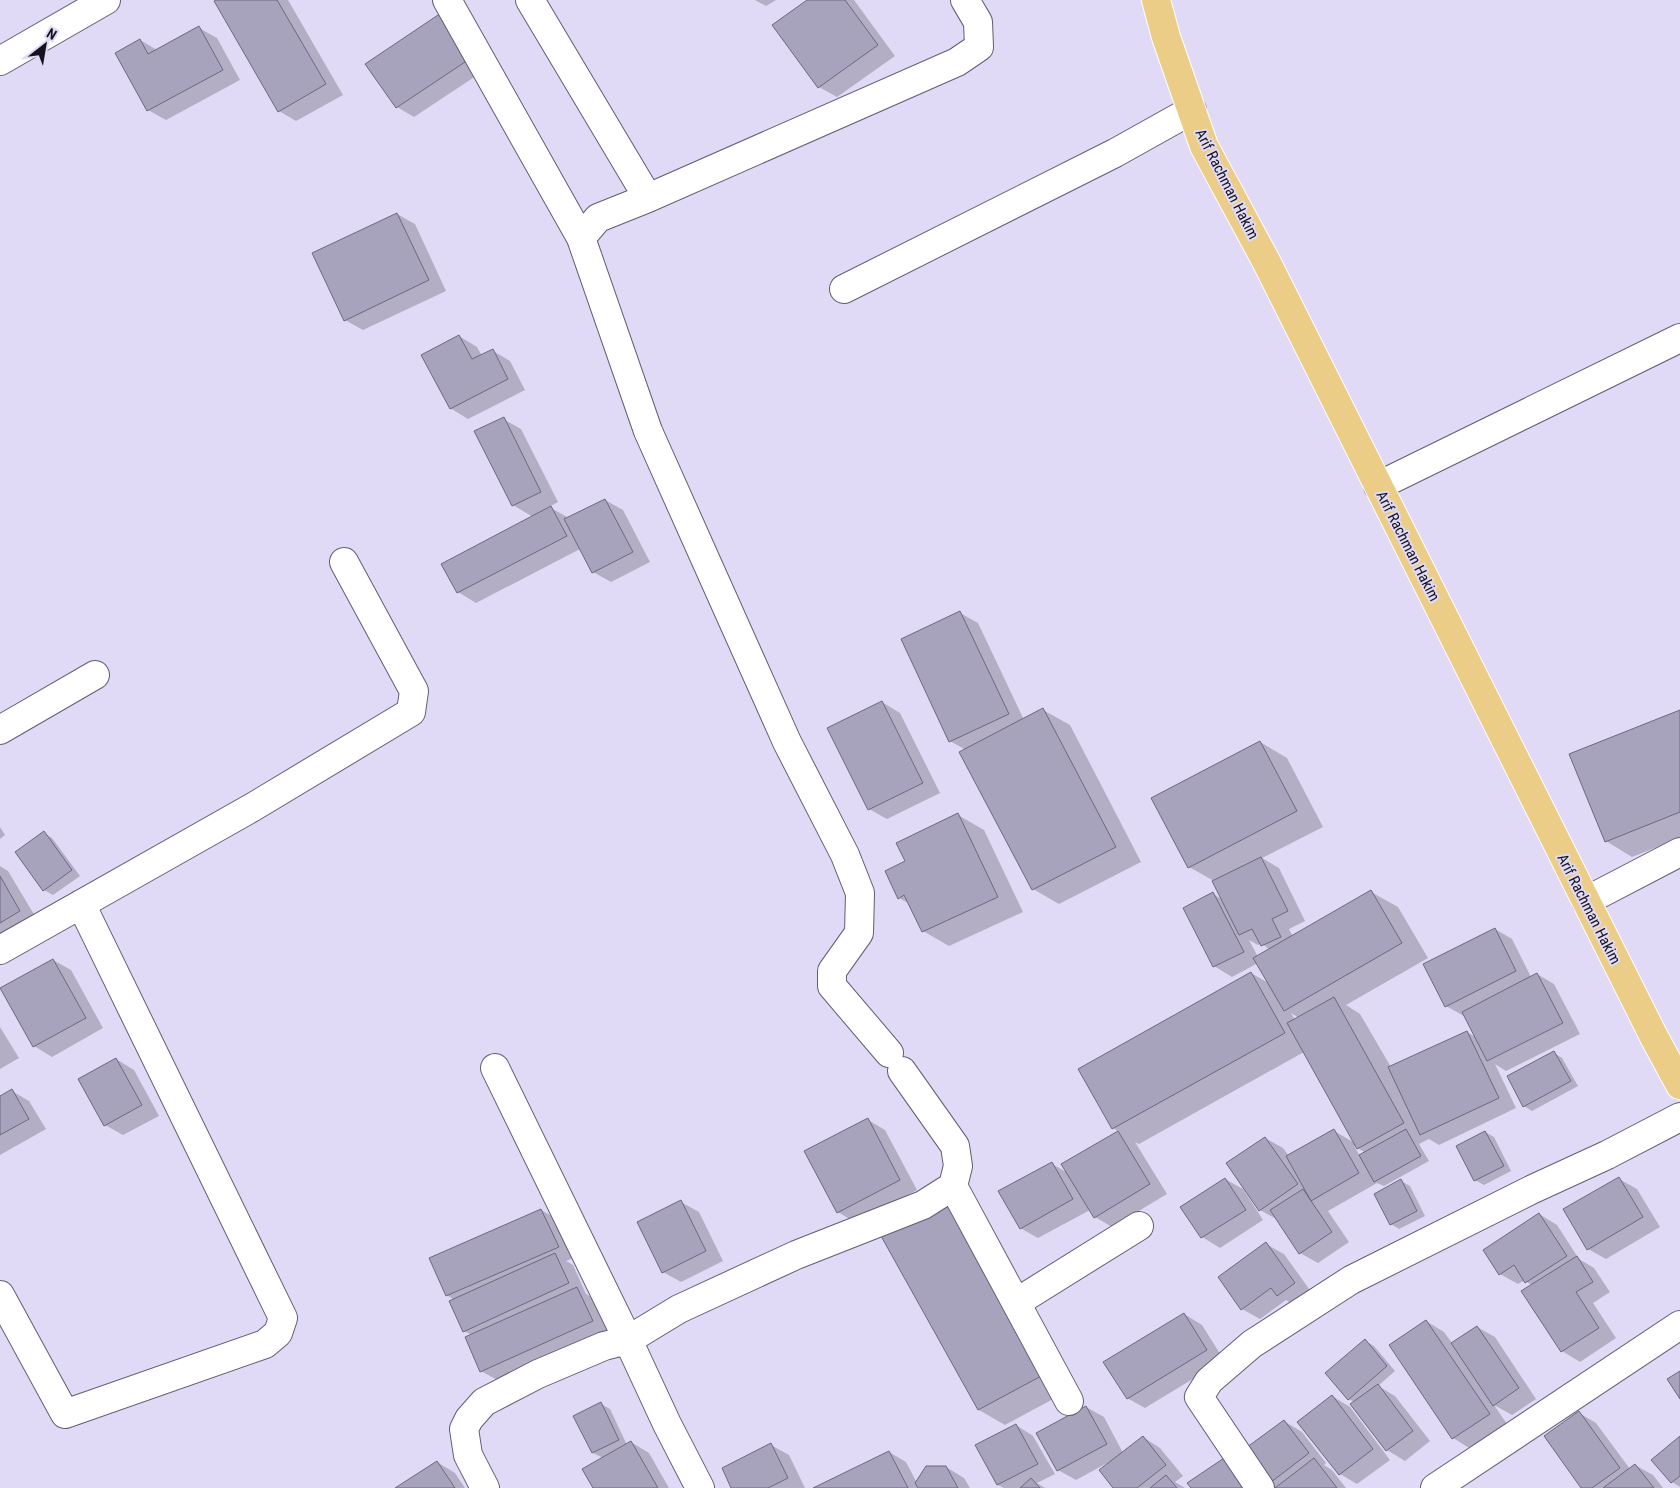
<svg xmlns="http://www.w3.org/2000/svg" width="1680" height="1488" font-family="'Roboto Condensed',sans-serif">
	<style>
		.shadow { fill: #0003; fill-rule: evenodd }
		.building { fill: #a8a3bd; stroke: #6d6880 }
		.lines { fill: none; stroke-linecap: round; stroke-linejoin: round }
		.minor-casing { stroke: #625d75; stroke-width: 30 }
		.tertiary-casing { stroke: #625d75; stroke-width: 30 }
		.primary-casing { stroke: #fff; stroke-width: 30 }
		.minor { stroke: #fff; stroke-width: 28 }
		.tertiary { stroke: #fff; stroke-width: 28 }
		.primary { stroke: #ebcd87; stroke-width: 28 }
		.labels { text-anchor: middle; stroke-width: 4; stroke-linejoin: round; paint-order: stroke }
		.street-label { font-size: 15px; fill: #15131d; stroke: #e0daf6 }
	</style>
	<rect width="100%" height="100%" fill="#e0daf6"/>
	<path class="shadow" d="M219 0H288L343 95 296 121 279 111Z
		M755 0H776L766 6Z
		M809 0H854L895 56 837 97 819 87Z
		M444 12 491 66 414 117 397 107Z
		M199 28 217 38 240 80 166 120 148 110 140 40 157 50Z
		M397 214 415 224 446 291 363 330 345 320Z
		M459 336 477 347 482 356 493 351 510 361 525 390 468 419 450 408Z
		M503 419 521 429 558 502 549 507 569 518 605 500 623 510 650 562 611 582 593 572 580 549 476 603 458 592 533 517 513 505Z
		M960 613 978 623 1024 720 1043 710 1070 725 1141 862 1059 904 1033 889 966 750 950 741Z
		M882 702 900 713 940 793 887 819 869 809Z
		M1680 711V838L1632 857 1606 841Z
		M1260 742 1287 758 1323 827 1262 858 1279 868 1305 921 1289 929 1293 937 1371 892 1398 907 1428 958 1346 1005 1360 1014 1391 1067 1467 1032 1477 1038 1464 1016 1446 1006 1495 929 1512 939 1531 977 1537 974 1554 984 1580 1034 1506 1071 1495 1064 1516 1108 1439 1145 1429 1139 1419 1144 1429 1161 1384 1186 1377 1183 1328 1211 1349 1242 1318 1263 1300 1253 1278 1220 1260 1210 1265 1138 1283 1148 1289 1156 1334 1131 1355 1143 1304 1052 1139 1144 1135 1142 1167 1194 1112 1227 1095 1217 1090 1210 1038 1238 1020 1228 1052 1164 1068 1173 1063 1164 1119 1132 1113 1128 1251 973 1270 984 1258 963 1232 977 1214 966 1213 894 1223 900 1214 881 1189 867ZM1249 940 1258 945 1261 943 1270 950 1258 957ZM1291 1013 1299 1018 1295 1020ZM1354 1146 1366 1153 1360 1156Z
		M958 815 984 830 1023 912 949 946 923 931 910 904 899 898 907 861Z
		M0 827 5 835 0 839Z
		M44 833 52 838 80 876 53 895 44 890 16 852Z
		M0 866 8 871 38 921 0 939Z
		M53 960 71 970 103 1028 52 1057 34 1046Z
		M0 1027 19 1058 0 1069Z
		M1554 1053 1562 1058 1578 1086 1532 1111 1524 1106Z
		M116 1059 134 1070 159 1116 123 1135 105 1125Z
		M12 1091 29 1101 46 1129 0 1155V1097Z
		M868 1120 885 1130 917 1190 856 1223 838 1212Z
		M1485 1132 1494 1137 1511 1171 1484 1185 1475 1180Z
		M1225 1179 1243 1189 1263 1220 1220 1248 1202 1237Z
		M1619 1179 1637 1189 1660 1227 1606 1259 1588 1249Z
		M1401 1181 1410 1186 1425 1216 1399 1229 1391 1224Z
		M681 1202 699 1212 723 1261 681 1282 663 1272Z
		M541 1210 559 1220 576 1257 566 1261 573 1265 586 1294 595 1299 610 1331 499 1381 481 1371 472 1335 464 1331 454 1300 447 1295Z
		M1539 1214 1557 1225 1579 1259 1594 1268 1610 1292 1593 1303 1616 1338 1580 1362 1562 1351 1532 1286 1525 1280 1518 1284 1500 1274Z
		M883 1236 1070 1390 1005 1425 979 1410Z
		M1266 1244 1284 1254 1312 1293 1295 1305 1286 1300 1260 1319 1242 1309Z
		M1184 1314 1202 1325 1224 1360 1145 1408 1127 1398Z
		M1426 1321 1444 1332 1452 1343 1477 1327 1495 1337 1536 1399 1512 1415 1494 1405 1507 1424 1471 1449 1453 1438 1391 1345Z
		M1365 1341 1374 1346 1395 1371 1378 1386 1395 1396 1430 1441 1405 1461 1387 1450 1352 1405 1355 1402 1348 1399Z
		M1332 1396 1350 1407 1390 1460 1357 1484 1340 1474Z
		M601 1404 610 1409 627 1445 631 1442 649 1453 669 1488H594L603 1458 593 1453 575 1416Z
		M1086 1407 1104 1417 1123 1453 1143 1437 1160 1448 1183 1476 1175 1482 1185 1488H1114L1109 1462 1076 1480 1058 1470Z
		M1579 1413 1596 1423 1630 1469 1635 1465 1653 1475 1663 1488H1582Z
		M1284 1421 1302 1432 1326 1463 1324 1465 1332 1470 1346 1488H1272L1266 1485Z
		M1016 1425 1033 1436 1055 1474 1037 1483 1045 1488H1004L998 1485Z
		M1680 1438V1487L1672 1482 1653 1460Z
		M771 1445 789 1455 805 1488H733Z
		M889 1452 906 1462 917 1483 946 1467 964 1478 970 1488H816Z
		M437 1462 455 1473 465 1488H397Z"/>
	<path class="building" d="M216 0H277L326 84 278 112 214 1Z
		M807 0H845L878 45 818 88 772 25Z
		M444 11 474 56 396 108 365 64Z
		M199 26 223 70 147 111 115 53 140 39 148 54Z
		M397 213 429 280 344 321 312 253Z
		M459 335 472 359 493 349 508 379 450 409 421 355Z
		M504 417 541 492 512 506 474 431Z
		M605 499 633 552 592 573 564 519Z
		M551 506 567 536 457 593 441 564Z
		M960 611 1009 714 949 742 901 639Z
		M882 701 923 783 868 810 827 728Z
		M1043 708 1116 847 1032 890 959 752Z
		M1680 710V812L1605 842 1569 754Z
		M1260 741 1297 811 1188 868 1151 798Z
		M958 813 998 897 922 932 904 895 898 899 885 871 905 861 896 843Z
		M44 831 72 870 43 891 15 852Z
		M1261 857 1288 911 1272 919 1281 937 1261 946 1252 929 1239 935 1212 881Z
		M0 876 20 911 0 923Z
		M1371 890 1402 943 1284 1011 1253 958Z
		M1213 892 1244 952 1213 967 1183 908Z
		M1495 928 1516 971 1445 1007 1423 964Z
		M53 959 86 1018 33 1047 0 988Z
		M1251 972 1285 1033 1112 1129 1078 1069Z
		M1537 973 1563 1023 1487 1061 1462 1012Z
		M1334 997 1404 1123 1357 1149 1287 1023Z
		M1467 1031 1499 1098 1420 1135 1388 1067Z
		M1554 1051 1571 1081 1523 1107 1507 1076Z
		M116 1058 142 1105 104 1126 78 1079Z
		M12 1089 29 1119 0 1135V1096Z
		M868 1118 900 1180 837 1213 804 1151Z
		M1334 1129 1359 1173 1311 1201 1286 1156Z
		M1406 1129 1421 1156 1374 1182 1359 1155Z
		M1118 1131 1150 1184 1094 1218 1061 1164Z
		M1485 1131 1504 1166 1474 1181 1456 1146Z
		M1265 1137 1298 1184 1259 1211 1226 1163Z
		M1052 1162 1073 1199 1020 1229 998 1191Z
		M1619 1177 1643 1217 1587 1250 1563 1209Z
		M1225 1178 1246 1210 1201 1238 1180 1207Z
		M1401 1179 1417 1211 1390 1225 1374 1194Z
		M1303 1189 1332 1232 1299 1254 1270 1210Z
		M947 1199 1045 1374 978 1410 881 1236Z
		M681 1200 706 1251 662 1273 637 1222Z
		M541 1209 559 1247 446 1296 429 1258Z
		M1539 1213 1567 1256 1525 1283 1514 1265 1499 1275 1483 1250Z
		M1266 1242 1295 1283 1277 1296 1271 1288 1241 1310 1218 1277Z
		M555 1253 569 1283 463 1332 449 1301Z
		M1577 1256 1593 1282 1576 1292 1599 1328 1561 1352 1521 1291Z
		M577 1287 593 1321 480 1372 465 1337Z
		M1184 1313 1207 1350 1127 1399 1103 1362Z
		M1426 1320 1490 1414 1452 1439 1389 1345Z
		M1477 1326 1519 1388 1493 1406 1451 1343Z
		M1365 1339 1387 1366 1348 1400 1325 1373Z
		M1680 1371V1399L1667 1379Z
		M1378 1384 1413 1431 1386 1451 1350 1404Z
		M1332 1395 1373 1449 1339 1475 1297 1422Z
		M601 1402 619 1440 592 1453 573 1416Z
		M1086 1406 1107 1444 1057 1471 1036 1433Z
		M1579 1411 1620 1468 1592 1488H1581L1544 1436Z
		M1284 1420 1309 1453 1266 1486 1239 1453Z
		M1016 1424 1038 1464 997 1485 975 1445Z
		M1143 1436 1166 1465 1137 1488H1113L1099 1470Z
		M1680 1436V1476L1671 1483 1651 1460Z
		M631 1441 658 1488H593L582 1469Z
		M771 1443 788 1478 768 1488H731L722 1468Z
		M889 1451 908 1488H813Z
		M1230 1454 1253 1488H1191L1187 1483Z
		M1314 1458 1337 1488H1275Z
		M437 1461 455 1488H395Z
		M1635 1464 1654 1488H1603Z
		M926 1466H946L958 1488H918L915 1483Z
		M1166 1475 1177 1488H1150Z
		M1031 1478 1040 1488H1020Z"/>
	<g class="lines">
		<g class="minor-casing">
			<path id="minor" d="M447 0 581 238
				M530 0 648 198
				M844 289 1115 153 1192 110
				M1378 486 1680 338
				M0 730 95 675
				M1586 901 1680 852
				M0 950 253 807 411 712 414 691 344 562
				M889 1053 832 986V971L859 933 860 893 845 855 787 742 648 431 581 238 598 218 648 198 957 62 979 47 978 22 965 0
				M495 1068 628 1340 667 1424 700 1488
				M953 1186 1069 1401
				M0 1295 65 1414 265 1344 278 1333 283 1318 81 904
				M1017 1302 1139 1226
				M485 1488 468 1455 464 1429 469 1419 484 1402 538 1374 604 1346 628 1340 679 1309 796 1255 923 1205 953 1186 958 1166 955 1146 902 1071
				M1260 1488 1199 1397 1209 1381 1252 1344 1351 1280 1533 1189 1607 1155 1680 1117
				M1435 1488 1680 1325"/>
		</g>
		<g class="tertiary-casing">
			<path id="tertiary" d="M0 61 106 0"/>
		</g>
		<g class="primary-casing">
			<path id="primary" d="M1156 0 1166 37 1204 146 1266 261 1653 1035 1680 1085"/>
		</g>
		<use href="#minor" class="minor"/>
		<use href="#tertiary" class="tertiary"/>
		<use href="#primary" class="primary"/>
	</g>
	<g class="labels">
		<g class="street-label">
			<text transform="translate(1227 184) rotate(63)" y="5">Arif Rachman Hakim</text>
			<text transform="translate(1408 546) rotate(63)" y="5">Arif Rachman Hakim</text>
			<text transform="translate(1589 909) rotate(63)" y="5">Arif Rachman Hakim</text>
		</g>
	</g>
	<g transform="translate(45 45) rotate(31)" stroke="#e0daf6" stroke-width="4" paint-order="stroke">
	<path d="M0-4L9 19L0 12L-9 19Z" fill="#15131d"/>
	<text y="-8" font-size="14" font-weight="bold" text-anchor="middle" fill="#15131d">N</text>
	</g>
</svg>
